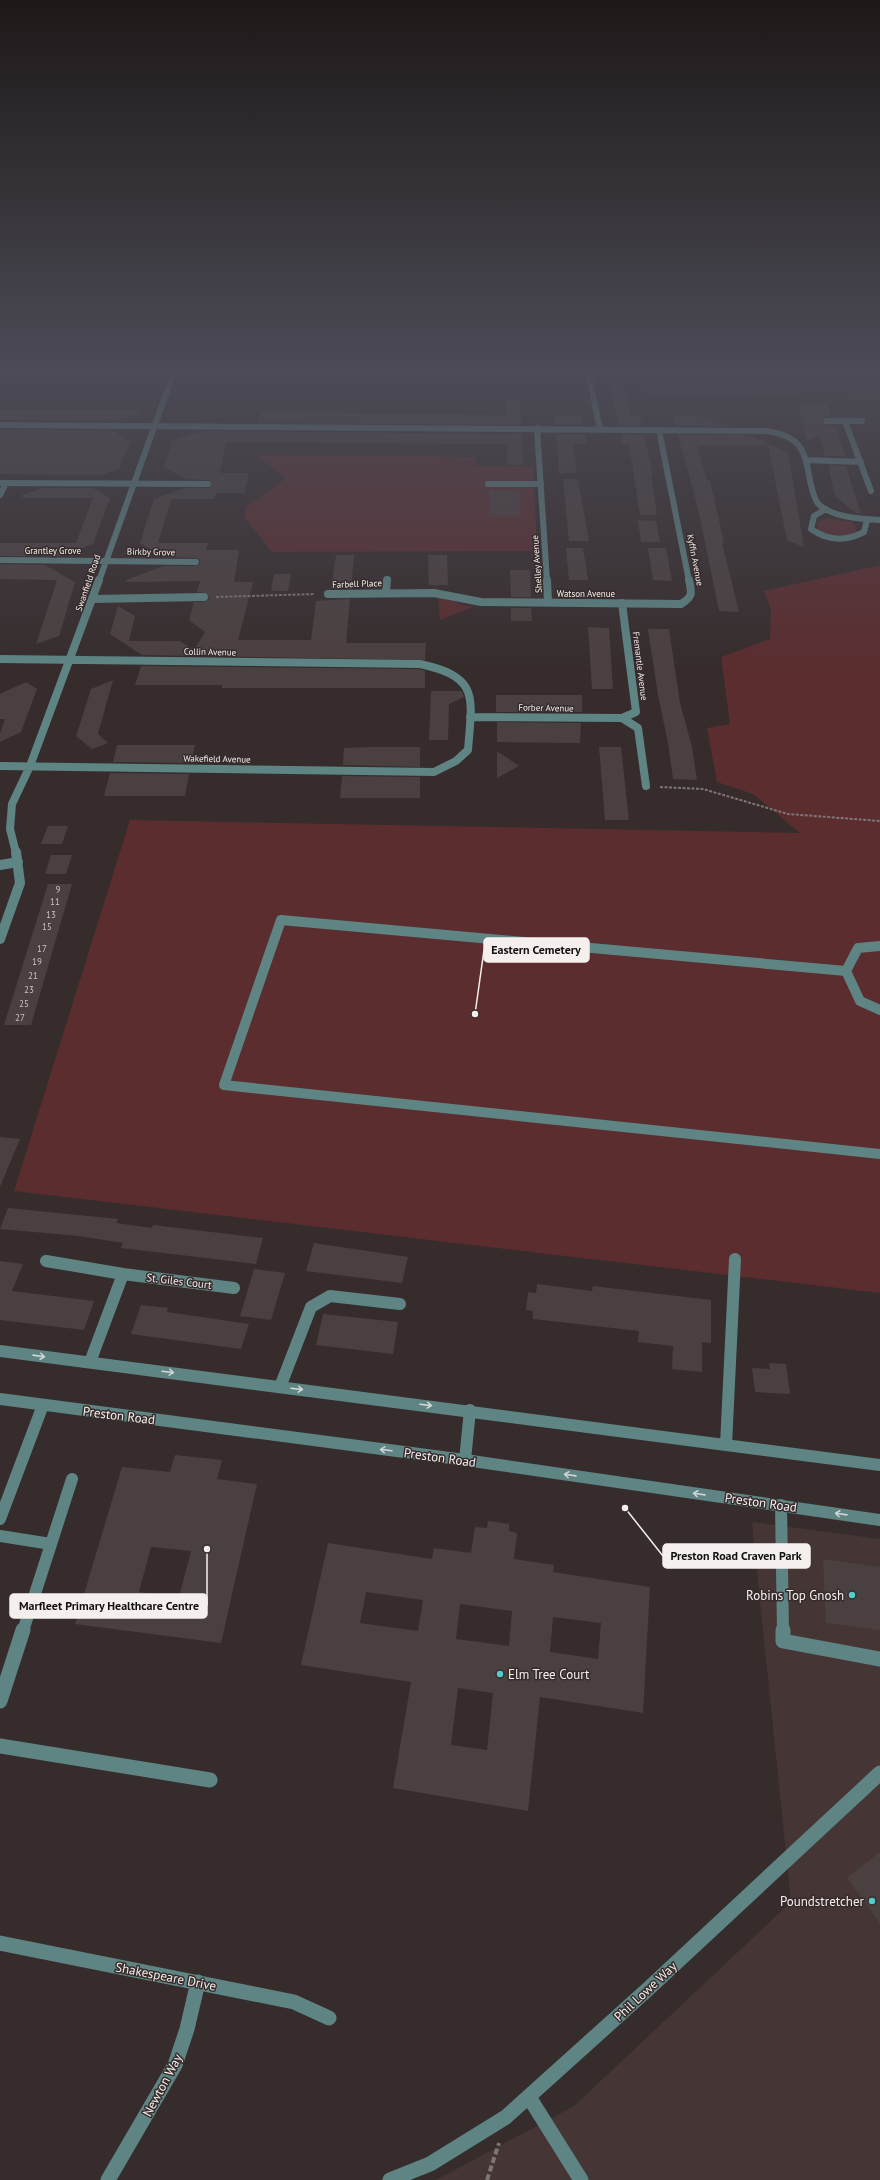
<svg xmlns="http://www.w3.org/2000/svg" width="880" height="2180" font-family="'PT Sans',sans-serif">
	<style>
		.built { fill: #463535 }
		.green { fill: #5b2d2f }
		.building { fill: #4b4040; fill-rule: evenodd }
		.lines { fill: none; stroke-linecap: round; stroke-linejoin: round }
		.path-far1 { stroke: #7e7575; stroke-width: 2; stroke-dasharray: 3 1.5; stroke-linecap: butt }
		.path { stroke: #7e7575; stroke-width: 4; stroke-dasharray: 6 3; stroke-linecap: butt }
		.minor-far4 { stroke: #5e8584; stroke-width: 6 }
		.minor-far3 { stroke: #5e8584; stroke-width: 8 }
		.minor-far2 { stroke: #5e8584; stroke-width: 10 }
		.minor-far1 { stroke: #5e8584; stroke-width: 12 }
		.minor { stroke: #5e8584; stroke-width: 15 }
		.oneway { stroke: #cfd4d4 }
		.poi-dot { fill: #53cdcb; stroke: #362c2c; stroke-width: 1.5 }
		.labels { text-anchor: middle; stroke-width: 3; stroke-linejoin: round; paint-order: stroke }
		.far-street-label { font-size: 9px; fill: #f5efee; stroke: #362c2c }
		.number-label { font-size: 9px; fill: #cac3c2 }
		.street-label { font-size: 11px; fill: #f5efee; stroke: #362c2c }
		.near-street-label { font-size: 13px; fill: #f5efee; stroke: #362c2c }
		.near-poi-label { font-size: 13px; fill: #f5efee; stroke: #362c2c; text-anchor: end }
		.leader { fill: none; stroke: #f5efee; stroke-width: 1.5 }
		.callout-dot { fill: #f5efee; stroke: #362c2c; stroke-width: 1.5 }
		.callout { fill: #f5efee; stroke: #f5efee; stroke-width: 1.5 }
		.callout-label { font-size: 12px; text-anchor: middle; font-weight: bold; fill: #111 }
	</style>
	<rect width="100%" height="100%" fill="#362c2c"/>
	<path class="built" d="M642 366H880V401L727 395H643Z
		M752 1522 880 1539V2180H436L574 2106 791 1902Z"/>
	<path class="green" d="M256 455 476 457V466H533L537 551 272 552 244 517 246 507 286 478Z
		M828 518 852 522 857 528 855 533 838 538 818 531V522Z
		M880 565V1293L14 1191 130 820 800 833 753 794 717 782 707 728 730 724 721 657 770 639 771 609 764 591Z
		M438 597 467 606H475L440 620Z"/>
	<path class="building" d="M610 383H625L631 416H640L642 426 618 425Z
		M506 399H520L521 425 258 423 261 412 506 415Z
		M799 404H828L832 416 823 417 822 423 826 425 835 426 845 456H825L820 436 807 441 798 410H801Z
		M0 410H138V414L113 421 0 420Z
		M555 415H581L583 425H555Z
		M673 416H700L724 426H676Z
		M0 430H112L130 441 119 469 101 475 0 474Z
		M204 431 522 434 523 465H507V444L226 442 220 473H249L244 493H216L214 499H171L158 543H208L206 550H239L234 582H253L238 640H311L316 601 350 599 346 643H426L425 660 142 655 110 634 118 606 135 616 129 641H180L194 650 205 632 189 620 194 602H204L209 599 207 593 197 592 200 581 127 582 126 580 163 566H196L200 564V560L196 558 163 557 140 543 154 499 185 488H208L212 486 210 480 186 479 164 467 172 441Z
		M556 434H585L587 444H573L577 473H559Z
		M621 434 644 435 653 475H651L657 515H640L629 444H623Z
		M678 435H747L788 452 804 547 787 540 768 445H697L707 480H710L724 543H722L739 612 719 611 698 508Z
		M828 465 846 466 861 514 856 513 835 496Z
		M563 479H578L589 541H569Z
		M43 488H93L110 498 93 544 61 556H0V543H76L93 498H23L22 495Z
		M489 490 519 491 520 516H489Z
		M638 520 656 521 660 542H641Z
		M566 548H583L588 580H569Z
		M648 548H666L672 581 653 580Z
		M336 555H354L351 589H331Z
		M428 555H447L448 585H429Z
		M0 564 45 565 75 582 59 636 36 644 57 580 0 579Z
		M510 570H530L531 597H511Z
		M274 574H291L288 591H271Z
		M511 608H531L532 621H511Z
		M588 627 609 628 613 689H592Z
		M648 629H669L680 703 692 747 697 780 673 779 668 743 658 695Z
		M141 666 419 669 425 671V688H222V685H135Z
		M113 680 98 734 108 743 92 749 76 736 91 689Z
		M26 682 37 689 21 732 0 742V734L5 719H0V694Z
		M431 691H462L464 697 449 704 448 740H429Z
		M496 695H582V712H496Z
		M497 722 581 723 580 743 497 742Z
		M117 745H195L191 763 113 762Z
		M371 747H420V767L343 765 344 748Z
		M599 747H621L629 820H605Z
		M497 751 519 766 497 778Z
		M110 773 189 774 185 796H104Z
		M342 776 420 777V798H340Z
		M48 826H68L62 844H41Z
		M51 855H72L66 874H45Z
		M48 884H72L31 1025H4Z
		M0 1137 20 1139 0 1187Z
		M8 1208 118 1219 116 1223 152 1228 153 1225 263 1238 256 1264 121 1248 123 1243 79 1236 0 1229Z
		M314 1243 408 1257 402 1283 306 1271Z
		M0 1261 23 1264 12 1291 94 1301 84 1330 0 1320Z
		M254 1269 285 1273 271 1320 240 1316Z
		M537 1284 592 1291 593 1286 711 1300V1343L702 1342V1372L672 1369 673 1346 638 1342 639 1331 533 1319V1311L526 1310 528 1292 536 1293Z
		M141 1305 168 1308 167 1312 249 1324 241 1349 131 1334Z
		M323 1314 398 1322 393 1354 316 1345Z
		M769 1363 786 1364 790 1394 755 1392 752 1368 770 1369Z
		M175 1455 222 1460 217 1479 257 1484 221 1643 75 1624 122 1467 170 1472ZM151 1547 191 1551 179 1597 139 1592Z
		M488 1521 509 1524V1531L517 1533 514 1559 554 1565 553 1572 650 1587 643 1713 540 1697 528 1811 393 1788 411 1682 301 1665 328 1543 432 1559 434 1548 471 1553 475 1527 487 1528ZM366 1592 423 1600 418 1631 360 1623ZM460 1604 512 1611 509 1646 456 1639ZM553 1617 601 1623 598 1659 550 1652ZM458 1688 493 1693 487 1750 451 1745Z
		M823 1559 880 1567V1630L826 1623Z
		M880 1852V1923L847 1878Z"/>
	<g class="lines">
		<path class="path-far1" d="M216 597 315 594
			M660 787 703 789 788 814 880 821"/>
		<path class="path" d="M487 2180 499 2143"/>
		<path class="minor-far4" d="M105 366 588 371
			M587 366 600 429
			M826 421H862
			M845 421 871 491
			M0 425 765 431C800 435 805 449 810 481 812 488 813 496 817 502 827 517 863 519 880 520
			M537 428 547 581
			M659 430 689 581
			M806 460 861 462
			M0 483 208 484
			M488 484H541
			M0 495 6 483
			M826 509 814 516 811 529C828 541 845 542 864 532L867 520
			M0 560 196 562
			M99 581 176 366"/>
		<path class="minor-far3" d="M547 580 548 602
			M386 592 387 580
			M328 594 434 593 481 602 681 604C693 597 692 593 689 580
			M92 599 204 597
			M622 603 636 712 622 718 638 728 646 786
			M0 659 420 664C480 677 472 697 468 750L456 761 434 772 0 766
			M470 717 622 718
			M16 853 10 829 12 804 30 766 99 580"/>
		<path class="minor-far2" d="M0 865 18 862
			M0 939 20 883 16 852
			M880 946 858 948 846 971 860 1001 880 1010
			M846 971 281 920 224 1085 880 1154"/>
		<path class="minor-far1" d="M46 1261 123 1274 234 1288
			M0 1351 880 1465
			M90 1362 123 1274
			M280 1387 311 1307 330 1296 400 1304
			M0 1399 465 1460 880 1520
			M726 1445 735 1259
			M465 1460 470 1410
			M781 1505 783 1631
			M0 1519 43 1405
			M0 1536 51 1544
			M23 1631 72 1479"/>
		<path class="minor" d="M783 1630V1641L879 1659
			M0 1701 23 1630
			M0 1746 210 1780
			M0 1943 294 2002 329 2018
			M529 2097 581 2180
			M108 2180 175 2065 187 2029 198 1982
			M390 2180 430 2164 506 2117 648 1989 880 1773"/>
	</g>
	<defs><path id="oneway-shaft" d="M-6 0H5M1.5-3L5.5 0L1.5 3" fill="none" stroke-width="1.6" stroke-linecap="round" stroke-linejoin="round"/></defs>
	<g class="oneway">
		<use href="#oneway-shaft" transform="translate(39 1356) rotate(8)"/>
		<use href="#oneway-shaft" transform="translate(168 1372) rotate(7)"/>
		<use href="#oneway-shaft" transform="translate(297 1389) rotate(7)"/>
		<use href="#oneway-shaft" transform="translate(426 1405) rotate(7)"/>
		<use href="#oneway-shaft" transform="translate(386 1450) rotate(-173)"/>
		<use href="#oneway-shaft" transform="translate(570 1475) rotate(-172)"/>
		<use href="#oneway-shaft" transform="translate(699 1494) rotate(-172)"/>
		<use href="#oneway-shaft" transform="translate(841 1514) rotate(-172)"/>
	</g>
	<linearGradient id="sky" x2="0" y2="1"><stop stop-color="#1e1818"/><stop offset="0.55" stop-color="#4c4b56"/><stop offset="1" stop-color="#4c4b56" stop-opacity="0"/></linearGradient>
	<rect width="880" height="671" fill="url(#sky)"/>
	<g class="poi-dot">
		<circle cx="852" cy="1595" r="4"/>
		<circle cx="500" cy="1674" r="4"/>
		<circle cx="872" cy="1901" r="4"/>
	</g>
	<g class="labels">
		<g class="far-street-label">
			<text x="53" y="554">Grantley Grove</text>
			<text transform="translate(151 552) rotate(1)" y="3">Birkby Grove</text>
			<text transform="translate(695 560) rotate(79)" y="3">Kyffin Avenue</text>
			<text transform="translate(537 564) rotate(-94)" y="3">Shelley Avenue</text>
			<text transform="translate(88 583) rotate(-71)" y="3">Swanfield Road</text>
			<text transform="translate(357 584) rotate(-2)" y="3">Farbell Place</text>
			<text x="586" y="597">Watson Avenue</text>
			<text transform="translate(210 652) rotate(1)" y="3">Collin Avenue</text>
			<text transform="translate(640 666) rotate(83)" y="3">Fremantle Avenue</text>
			<text transform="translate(546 708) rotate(1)" y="3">Forber Avenue</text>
			<text transform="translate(217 759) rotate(1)" y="3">Wakefield Avenue</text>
		</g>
		<g class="number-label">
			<text x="58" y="893">9</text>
			<text x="55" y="905">11</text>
			<text x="51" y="918">13</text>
			<text x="47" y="930">15</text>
			<text x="42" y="952">17</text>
			<text x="37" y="965">19</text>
			<text x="33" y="979">21</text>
			<text x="29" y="993">23</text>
			<text x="24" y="1007">25</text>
			<text x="20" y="1021">27</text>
		</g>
		<g class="street-label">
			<text transform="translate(179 1281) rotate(7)" y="4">St. Giles Court</text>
		</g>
		<g class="near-street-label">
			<text transform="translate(119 1415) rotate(7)" y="5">Preston Road</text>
			<text transform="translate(440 1457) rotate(8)" y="5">Preston Road</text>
			<text transform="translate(761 1502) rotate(8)" y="5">Preston Road</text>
			<text transform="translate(166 1976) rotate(11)" y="5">Shakespeare Drive</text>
			<text transform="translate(645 1991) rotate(-43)" y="5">Phil Lowe Way</text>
			<text transform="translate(162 2085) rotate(-62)" y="5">Newton Way</text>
		</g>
		<g class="near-poi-label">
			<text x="844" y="1600">Robins Top Gnosh</text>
			<text x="508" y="1679" text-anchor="start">Elm Tree Court</text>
			<text x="864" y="1906">Poundstretcher</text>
		</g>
	</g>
	<path class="leader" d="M475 1014L484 950M625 1508L663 1556M207 1549L207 1606"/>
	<g class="callout-dot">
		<circle cx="475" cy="1014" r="4"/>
		<circle cx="625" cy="1508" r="4"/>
		<circle cx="207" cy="1549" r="4"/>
	</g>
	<g class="callout">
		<rect x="484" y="938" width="105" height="24" rx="4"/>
		<rect x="663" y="1544" width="147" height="24" rx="4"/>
		<rect x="10" y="1594" width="197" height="24" rx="4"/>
	</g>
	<g class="callout-label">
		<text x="536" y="954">Eastern Cemetery</text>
		<text x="736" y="1560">Preston Road Craven Park</text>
		<text x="109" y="1610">Marfleet Primary Healthcare Centre</text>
	</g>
</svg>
